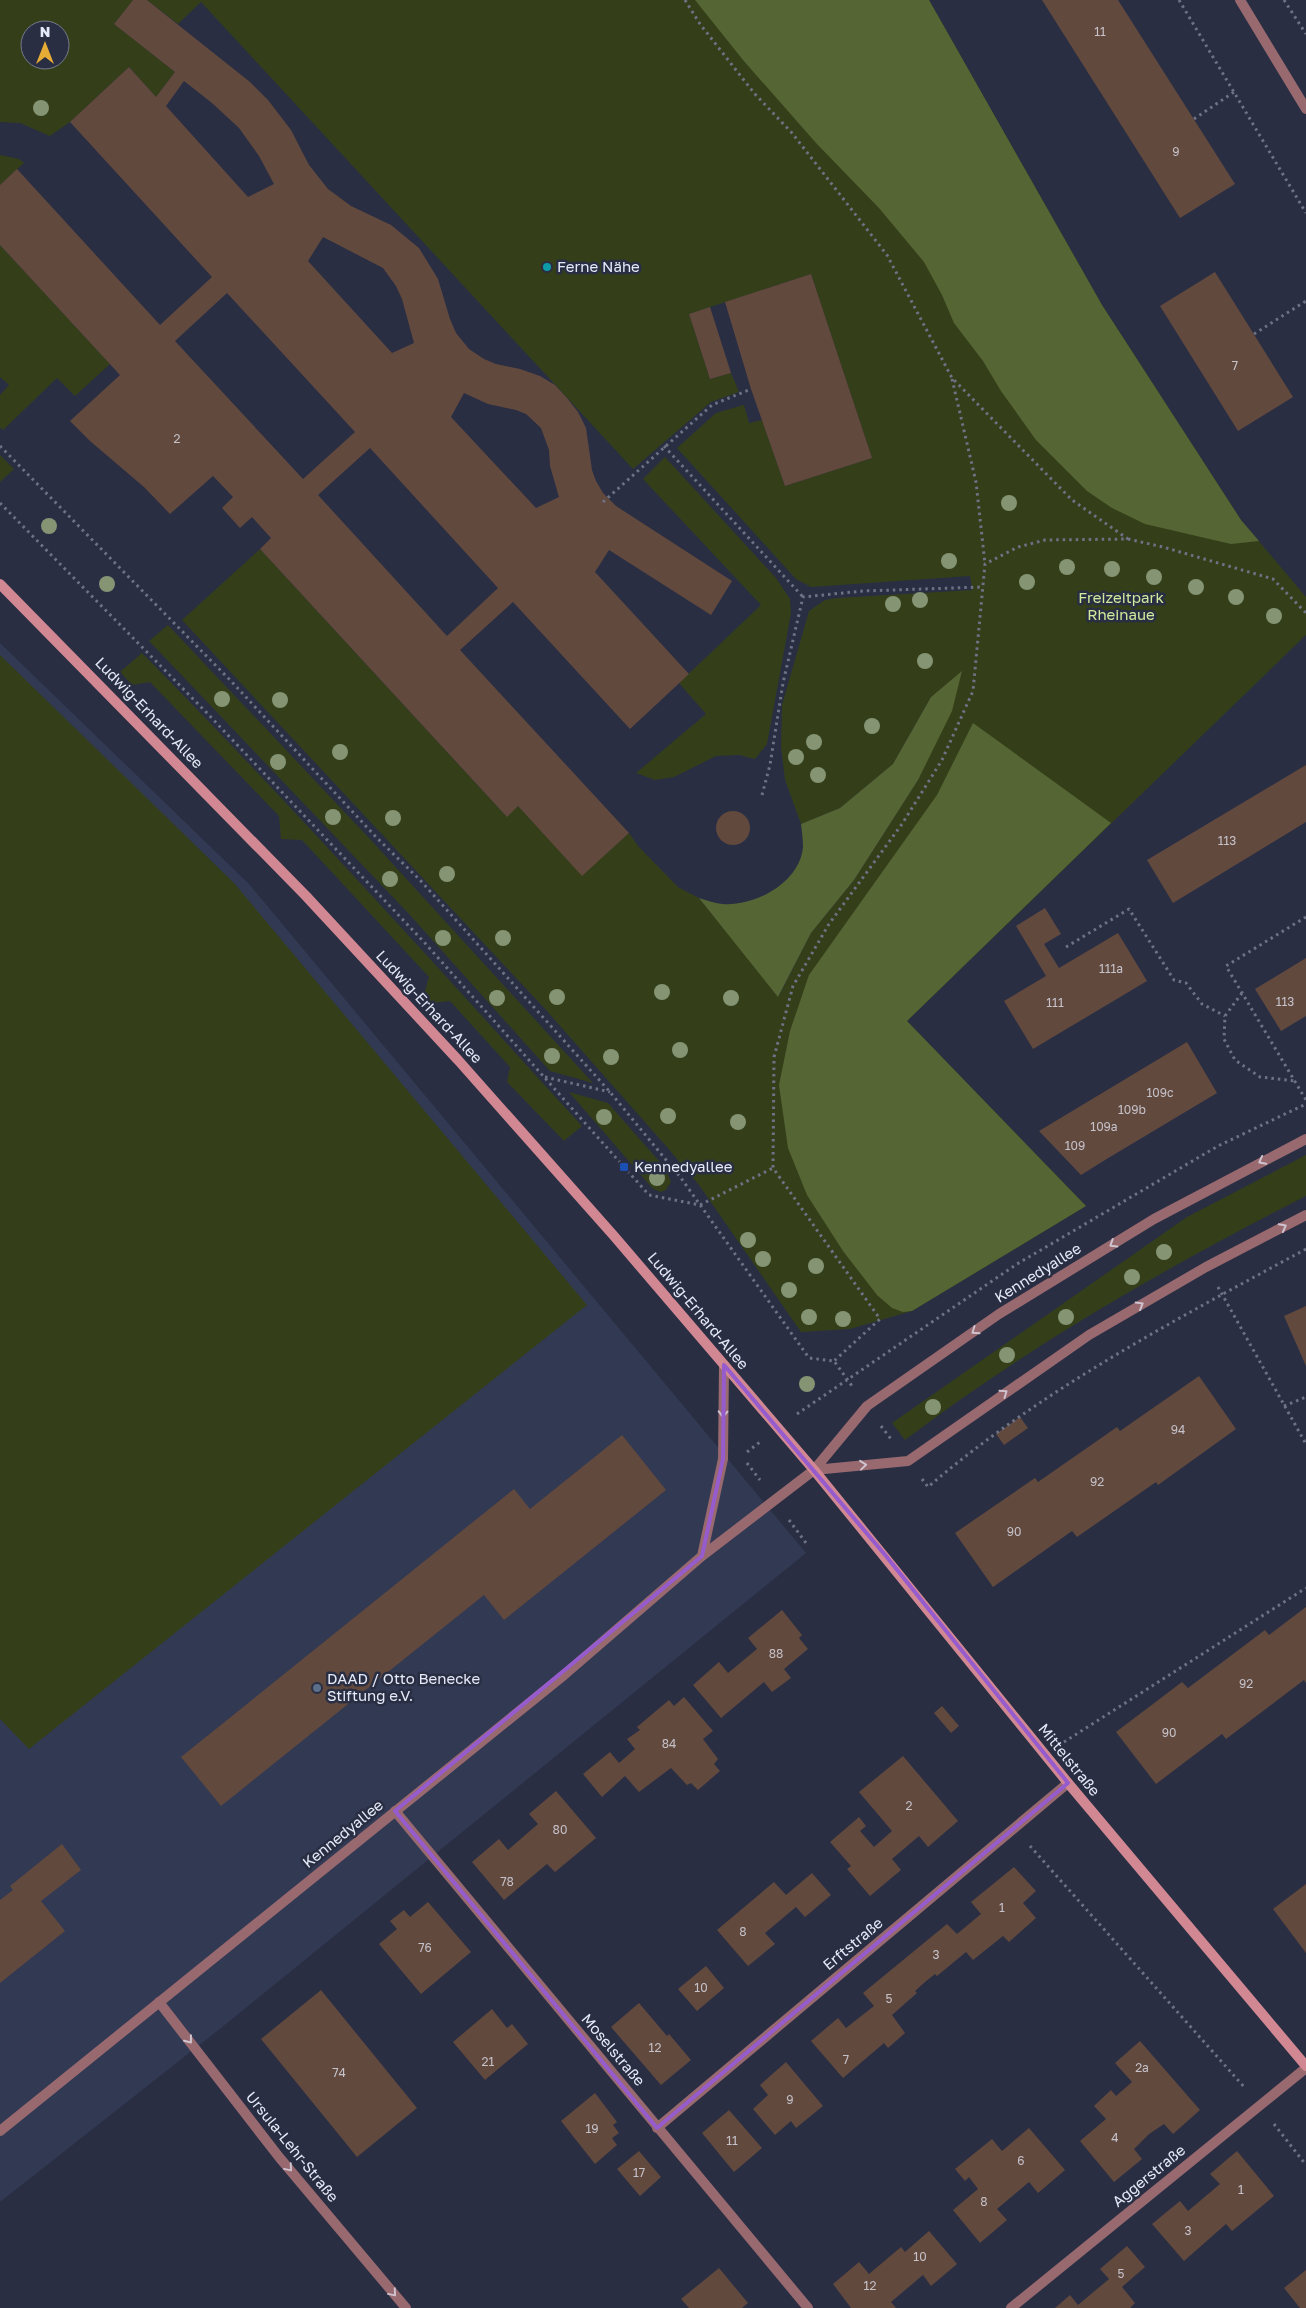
<svg xmlns="http://www.w3.org/2000/svg" width="1306" height="2308" font-family="'Golos Text',sans-serif">
	<style>
		.built { fill: #323953 }
		.green { fill: #343f1a; fill-rule: evenodd }
		.forest { fill: #566534 }
		.building { fill: #62493e; fill-rule: evenodd }
		.lines { fill: none; stroke-linecap: round; stroke-linejoin: round }
		.path { stroke: #6e7285; stroke-width: 3; stroke-dasharray: 2.5 4; stroke-linecap: butt }
		.service { stroke: #98696f; stroke-width: 10 }
		.minor { stroke: #98696f; stroke-width: 10 }
		.tertiary { stroke: #98696f; stroke-width: 10 }
		.secondary { stroke: #d28892; stroke-width: 10 }
		.tree { fill: #859574 }
		.oneway { stroke: #cfc3cf }
		.marked { fill: none; stroke: #965ccd; stroke-width: 4; stroke-linejoin: round }
		.culture-dot { fill: #0f9aa8; stroke: #292e43; stroke-width: 2 }
		.transit-dot { fill: #1a4fb4; stroke: #292e43; stroke-width: 2 }
		.service-dot { fill: #5c6f8a; stroke: #292e43; stroke-width: 2 }
		.labels { text-anchor: middle; stroke-width: 5; stroke-linejoin: round; paint-order: stroke }
		.number-label { font-size: 12px; fill: #c5c2ca }
		.poi-label { font-size: 15px; fill: #e6eaf8; stroke: #292e43; text-anchor: start }
		.park-label { font-size: 15px; fill: #d0ea9c; stroke: #292e43 }
		.street-label { font-size: 15px; fill: #e6eaf8; stroke: #292e43 }
	</style>
	<rect width="100%" height="100%" fill="#292e43"/>
	<path class="built" d="M0 643 249 884 806 1553 221 2028 0 2202Z"/>
	<path class="green" d="M0 0H133L114 24 175 72 156 97 129 67 70 122 50 136 20 123 0 122ZM30 30H60V60H30Z
		M147 0H929L1102 305 1241 520 1306 597V635L907 1021 1086 1206 912 1311 850 1329 801 1332 699 1185 666 1146 546 1010 182 620 260 549 506 816 518 806 582 875 629 833 638 846 678 887 699 898 779 996 811 933 854 880 918 780 962 673 931 697 893 764 840 808 801 824 785 780 781 747 782 705 809 611 825 600 837 598 972 590 970 576 811 587 796 579 677 448 716 413 744 405 749 423 762 420 785 486 872 458 811 274 689 314 710 379 731 373 739 392 711 402 633 469 201 2 178 24Z
		M0 155 19 159 24 163 0 185Z
		M0 245 110 364 75 396 57 378 3 430 0 427V395L9 385 0 377Z
		M0 455 14 469 0 482Z
		M665 457 776 578 790 599 791 613 767 744 755 759 739 755 716 756 674 777 655 780 636 773 706 714 679 683 761 605 643 479Z
		M168 625 370 839 593 1083 550 1071 409 914 149 641Z
		M142 653C293 806 437 967 582 1126L564 1141 507 1082 510 1067 450 1001 432 1003 424 994 429 977 302 840 281 839 279 816 150 682 132 685 120 672Z
		M0 655 234 883 587 1305 29 1749 0 1719Z
		M569 1092 608 1103 666 1169 671 1182 666 1190 661 1192 653 1189Z
		M1306 1155V1196C1167 1267 1030 1345 905 1440L892 1423 1187 1217Z"/>
	<path class="forest" d="M695 0H929L1102 305 1241 520 1259 541 1231 544 1145 524 1112 508 1087 491 1036 440 1001 391 983 361 954 323 942 295 924 262 879 208 816 143 743 60Z
		M962 671 952 711 918 780 854 880 811 933 778 997 699 898C706 900 714 903 722 904 754 907 800 883 803 847 803 840 802 832 801 824L840 808 893 764 931 697Z
		M973 723 1111 823 907 1021 1086 1206 912 1311 903 1312 892 1308 877 1295 843 1251 807 1195 788 1148 779 1085 790 1031 809 975 937 795Z"/>
	<path class="building" d="M133 0H147L250 82 268 100 291 130 309 165 328 189 351 206 391 225 419 248 438 279 450 319 456 333 469 349 484 359 496 364 520 369 540 376 555 385 567 398 578 412 586 428 592 470 596 481 603 493 616 506 732 581 711 615 609 550 595 572 689 674 630 729 513 602 460 650 629 833 582 876 518 806 507 817 260 549 271 538 252 517 240 528 222 508 233 497 213 476 170 514 144 487 90 441 70 421 120 375 0 245V185L17 169 160 325 212 277 70 122 129 67 156 97 175 72 114 24ZM184 81 212 103 239 128 259 156 274 184 248 197 166 106ZM323 237 383 268 396 286 402 299 414 343 392 353 308 261ZM227 293 355 432 303 479 175 341ZM464 393 488 404 516 410 526 414 541 428 549 450 550 466 559 497 536 508 451 417ZM370 448 498 588 447 636 318 495Z
		M1042 0H1118L1235 184 1180 218Z
		M1215 272 1293 397 1238 431 1160 306Z
		M811 274 872 458 785 486 751 389 725 302Z
		M710 307 731 373 710 379 689 314Z
		M1306 765V822L1173 903 1147 860Z
		M716 828a17 17 0 1 1 34 0a17 17 0 1 1-34 0Z
		M1045 908 1061 934 1044 944 1059 968 1118 933 1147 981 1033 1049 1004 1001 1046 976 1016 926Z
		M1306 958V1016L1281 1031 1255 989Z
		M1187 1042 1217 1093 1105 1160 1081 1175 1039 1131Z
		M1306 1306V1366L1284 1316Z
		M1199 1376 1236 1429 1158 1485 1156 1482 1077 1537 1072 1531 993 1587 955 1533 1035 1478 1038 1482 1117 1427 1120 1431Z
		M1020 1417 1028 1428 1004 1445 996 1434Z
		M622 1435 666 1490 504 1620 484 1595 221 1806 181 1757 514 1489 530 1509Z
		M1306 1607V1683L1304 1680 1226 1739 1222 1734 1156 1784 1116 1732 1182 1682 1188 1688 1265 1630 1269 1635Z
		M782 1610 802 1635 799 1638 808 1649 784 1669 791 1678 772 1692 764 1682 721 1718 693 1685 719 1662 728 1673 757 1649 748 1638Z
		M684 1697 713 1731 703 1739 718 1759 714 1764 720 1771 698 1790 691 1783 687 1785 671 1768 639 1792 625 1776 602 1797 583 1774 610 1752 619 1763 635 1749 627 1739 640 1730 637 1727 669 1700 674 1706Z
		M942 1706 959 1726 951 1733 934 1713Z
		M903 1756 958 1821 928 1847 919 1836 892 1859 901 1870 870 1896 847 1869 851 1866 830 1842 859 1817 866 1826 860 1831 874 1847 892 1831 859 1792Z
		M556 1791 596 1838 555 1872 547 1864 504 1900 472 1862 499 1839 508 1850 538 1824 529 1814Z
		M62 1844 81 1870 41 1901 65 1931 0 1983V1900L13 1890 10 1886Z
		M1014 1867 1036 1891 1023 1903 1036 1918 1009 1942 1003 1936 973 1960 966 1952 937 1976 935 1974 925 1982 915 1991 917 1993 892 2015 905 2033 888 2048 884 2043 843 2078 811 2041 838 2018 846 2028 874 2006 863 1993 947 1924 957 1934 981 1914 971 1902Z
		M812 1873 831 1895 805 1917 796 1907 765 1933 775 1944 748 1966 717 1930 774 1882 786 1895Z
		M1306 1884V1953L1273 1909Z
		M428 1902 471 1952 421 1994 379 1944 397 1929 390 1921 404 1910 410 1917Z
		M706 1966 724 1988 697 2011 678 1989Z
		M321 1990 417 2108 357 2157 261 2039Z
		M639 2003 667 2036 669 2034 691 2060 661 2085 611 2027Z
		M492 2009 507 2028 512 2024 528 2044 485 2080 453 2042Z
		M1140 2041 1200 2110 1173 2134 1164 2124 1149 2134 1134 2149 1142 2159 1114 2182 1080 2141 1106 2119 1094 2106 1111 2090 1116 2096 1132 2082 1115 2063Z
		M786 2062 823 2106 796 2128 791 2121 775 2135 753 2109 768 2095 760 2085Z
		M595 2093 617 2122 613 2125 619 2133 612 2138 617 2145 595 2164 561 2121Z
		M729 2110 762 2148 734 2172 702 2133Z
		M1029 2128 1065 2170 1038 2193 1029 2182 997 2209 1007 2220 980 2243 953 2210 978 2189 969 2177 965 2181 955 2169 992 2139 1002 2151Z
		M639 2151 661 2177 640 2196 617 2169Z
		M1237 2151 1274 2196 1232 2231 1226 2224 1184 2261 1152 2224 1180 2201 1188 2211 1220 2184 1210 2174Z
		M929 2231 957 2264 931 2286 923 2275 891 2302 896 2308H851L833 2284 859 2262 869 2274 901 2247 905 2252Z
		M1127 2246 1145 2267 1122 2287 1135 2303 1130 2308H1055L1070 2295 1078 2305 1109 2279 1100 2269Z
		M719 2268 748 2303 742 2308H689L681 2299Z
		M1306 2270V2308H1300L1284 2288Z"/>
	<g class="lines">
		<path class="path" d="M685 0 700 24 754 93 792 133 887 255 952 378 1072 500 1128 539 1045 540 1018 547 985 564 973 691 942 760 902 824 829 924 793 986 774 1057 773 1168 880 1319 834 1361
			M1179 0 1306 213
			M1284 0 1306 34
			M1194 119 1234 92
			M1254 334 1306 301
			M952 379 976 482 985 564
			M0 446 230 680 376 837 420 880 610 1092 681 1178 809 1358 834 1361 852 1386
			M664 446 803 597
			M603 502 712 405 751 389
			M0 503 206 712 424 942 649 1195 700 1205 773 1168
			M1128 539 1163 547 1273 579 1306 613
			M762 795 770 765 783 683 803 597 863 591 983 587
			M1306 917 1226 966 1306 1100
			M1066 947 1129 909 1174 980 1186 983 1202 1004 1225 1016
			M1242 993 1225 1016 1224 1039 1235 1060 1260 1077 1295 1081
			M545 1077 610 1092
			M1218 1287 1306 1444
			M1284 1406 1306 1397
			M797 1414 1017 1264 1218 1146 1306 1104
			M881 1426 891 1439
			M747 1452 760 1442
			M747 1463 760 1480
			M922 1479 928 1487C1041 1390 1175 1320 1306 1249
			M789 1520 806 1543
			M1064 1742 1306 1588
			M1030 1846 1245 2088
			M1274 2124 1306 2165"/>
		<path class="service" d="M159 2002 279 2157 406 2308"/>
		<path class="minor" d="M1240 0 1306 109
			M814 1470 867 1406 999 1314 1154 1219 1306 1139
			M814 1470 908 1461 1089 1335 1206 1267 1306 1215
			M395 1811 808 2308
			M657 2128 1068 1783
			M1011 2308 1306 2068"/>
		<path class="tertiary" d="M702 1556 723 1459 724 1365
			M0 2131 564 1675 702 1556 814 1470"/>
		<path class="secondary" d="M0 584 306 896 458 1060 614 1236 814 1470 1068 1783 1306 2066"/>
	</g>
	<g class="tree">
		<circle cx="41" cy="108" r="8"/>
		<circle cx="1009" cy="503" r="8"/>
		<circle cx="49" cy="526" r="8"/>
		<circle cx="949" cy="561" r="8"/>
		<circle cx="1067" cy="567" r="8"/>
		<circle cx="1112" cy="569" r="8"/>
		<circle cx="1154" cy="577" r="8"/>
		<circle cx="1027" cy="582" r="8"/>
		<circle cx="107" cy="584" r="8"/>
		<circle cx="1196" cy="587" r="8"/>
		<circle cx="1236" cy="597" r="8"/>
		<circle cx="920" cy="600" r="8"/>
		<circle cx="893" cy="604" r="8"/>
		<circle cx="1274" cy="616" r="8"/>
		<circle cx="925" cy="661" r="8"/>
		<circle cx="222" cy="699" r="8"/>
		<circle cx="280" cy="700" r="8"/>
		<circle cx="872" cy="726" r="8"/>
		<circle cx="814" cy="742" r="8"/>
		<circle cx="340" cy="752" r="8"/>
		<circle cx="796" cy="757" r="8"/>
		<circle cx="278" cy="762" r="8"/>
		<circle cx="818" cy="775" r="8"/>
		<circle cx="333" cy="817" r="8"/>
		<circle cx="393" cy="818" r="8"/>
		<circle cx="447" cy="874" r="8"/>
		<circle cx="390" cy="879" r="8"/>
		<circle cx="443" cy="938" r="8"/>
		<circle cx="503" cy="938" r="8"/>
		<circle cx="662" cy="992" r="8"/>
		<circle cx="557" cy="997" r="8"/>
		<circle cx="497" cy="998" r="8"/>
		<circle cx="731" cy="998" r="8"/>
		<circle cx="680" cy="1050" r="8"/>
		<circle cx="552" cy="1056" r="8"/>
		<circle cx="611" cy="1057" r="8"/>
		<circle cx="668" cy="1116" r="8"/>
		<circle cx="604" cy="1117" r="8"/>
		<circle cx="738" cy="1122" r="8"/>
		<circle cx="657" cy="1178" r="8"/>
		<circle cx="748" cy="1240" r="8"/>
		<circle cx="1164" cy="1252" r="8"/>
		<circle cx="763" cy="1259" r="8"/>
		<circle cx="816" cy="1266" r="8"/>
		<circle cx="1132" cy="1277" r="8"/>
		<circle cx="789" cy="1290" r="8"/>
		<circle cx="809" cy="1317" r="8"/>
		<circle cx="1066" cy="1317" r="8"/>
		<circle cx="843" cy="1319" r="8"/>
		<circle cx="1007" cy="1355" r="8"/>
		<circle cx="807" cy="1384" r="8"/>
		<circle cx="933" cy="1407" r="8"/>
	</g>
	<defs><path id="oneway-chevron" d="M-2-3.5L2.5 0L-2 3.5" fill="none" stroke-width="1.6" stroke-linecap="round" stroke-linejoin="round" transform="scale(1.25)"/></defs>
	<g class="oneway">
		<use href="#oneway-chevron" transform="translate(1262 1161) rotate(152)"/>
		<use href="#oneway-chevron" transform="translate(1283 1227) rotate(-28)"/>
		<use href="#oneway-chevron" transform="translate(1113 1244) rotate(148)"/>
		<use href="#oneway-chevron" transform="translate(1140 1305) rotate(-30)"/>
		<use href="#oneway-chevron" transform="translate(975 1331) rotate(145)"/>
		<use href="#oneway-chevron" transform="translate(1004 1393) rotate(-35)"/>
		<use href="#oneway-chevron" transform="translate(723 1414) rotate(91)"/>
		<use href="#oneway-chevron" transform="translate(863 1465) rotate(-6)"/>
		<use href="#oneway-chevron" transform="translate(189 2040) rotate(52)"/>
		<use href="#oneway-chevron" transform="translate(289 2168) rotate(50)"/>
		<use href="#oneway-chevron" transform="translate(393 2293) rotate(50)"/>
	</g>
	<path class="marked" d="M724 1365 886 1556 1068 1783 657 2128 395 1811 702 1556 723 1459Z"/>
	<circle class="culture-dot" cx="547" cy="267" r="5"/>
	<rect class="transit-dot" x="619" y="1162" width="10" height="10" rx="2.5"/>
	<circle class="service-dot" cx="317" cy="1688" r="5"/>
	<g class="labels">
		<g class="number-label">
			<text x="1100" y="36">11</text>
			<text x="1176" y="156">9</text>
			<text x="1235" y="370">7</text>
			<text x="177" y="443">2</text>
			<text x="1227" y="845">113</text>
			<text x="1111" y="973">111a</text>
			<text x="1285" y="1006">113</text>
			<text x="1055" y="1007">111</text>
			<text x="1160" y="1097">109c</text>
			<text x="1132" y="1114">109b</text>
			<text x="1104" y="1131">109a</text>
			<text x="1075" y="1150">109</text>
			<text x="1178" y="1434">94</text>
			<text x="1097" y="1486">92</text>
			<text x="1014" y="1536">90</text>
			<text x="776" y="1658">88</text>
			<text x="1246" y="1688">92</text>
			<text x="1169" y="1737">90</text>
			<text x="669" y="1748">84</text>
			<text x="909" y="1810">2</text>
			<text x="560" y="1834">80</text>
			<text x="507" y="1886">78</text>
			<text x="1002" y="1912">1</text>
			<text x="743" y="1936">8</text>
			<text x="425" y="1952">76</text>
			<text x="936" y="1959">3</text>
			<text x="701" y="1992">10</text>
			<text x="889" y="2003">5</text>
			<text x="655" y="2052">12</text>
			<text x="846" y="2064">7</text>
			<text x="488" y="2066">21</text>
			<text x="1142" y="2072">2a</text>
			<text x="339" y="2077">74</text>
			<text x="790" y="2104">9</text>
			<text x="592" y="2133">19</text>
			<text x="1115" y="2142">4</text>
			<text x="732" y="2145">11</text>
			<text x="1021" y="2165">6</text>
			<text x="639" y="2177">17</text>
			<text x="1241" y="2194">1</text>
			<text x="984" y="2206">8</text>
			<text x="1188" y="2235">3</text>
			<text x="920" y="2261">10</text>
			<text x="1121" y="2278">5</text>
			<text x="870" y="2290">12</text>
		</g>
		<g class="poi-label">
			<text x="557" y="272">Ferne Nähe</text>
			<text x="634" y="1172">Kennedyallee</text>
			<text x="327" y="1684">DAAD / Otto Benecke<tspan x="327" dy="17">Stiftung e.V.</tspan></text>
		</g>
		<g class="park-label">
			<text x="1121" y="603">Freizeitpark<tspan x="1121" dy="17">Rheinaue</tspan></text>
		</g>
		<g class="street-label">
			<text transform="translate(149 713) rotate(46)" y="5">Ludwig-Erhard-Allee</text>
			<text transform="translate(429 1007) rotate(47)" y="5">Ludwig-Erhard-Allee</text>
			<text transform="translate(1038 1273) rotate(-32)" y="5">Kennedyallee</text>
			<text transform="translate(698 1311) rotate(50)" y="5">Ludwig-Erhard-Allee</text>
			<text transform="translate(1069 1760) rotate(51)" y="5">Mittelstraße</text>
			<text transform="translate(343 1834) rotate(-39)" y="5">Kennedyallee</text>
			<text transform="translate(853 1944) rotate(-40)" y="5">Erftstraße</text>
			<text transform="translate(613 2050) rotate(50)" y="5">Moselstraße</text>
			<text transform="translate(292 2147) rotate(51)" y="5">Ursula-Lehr-Straße</text>
			<text transform="translate(1149 2176) rotate(-39)" y="5">Aggerstraße</text>
		</g>
	</g>
	<g transform="translate(45 45)"><circle r="24" fill="#292e43" stroke="#75798b"/>
	<path d="M0-4L9 19L0 12L-9 19Z" fill="#e6ac36"/>
	<text y="-8" font-size="14" font-weight="bold" text-anchor="middle" fill="#e6eaf8">N</text>
	</g>
</svg>
